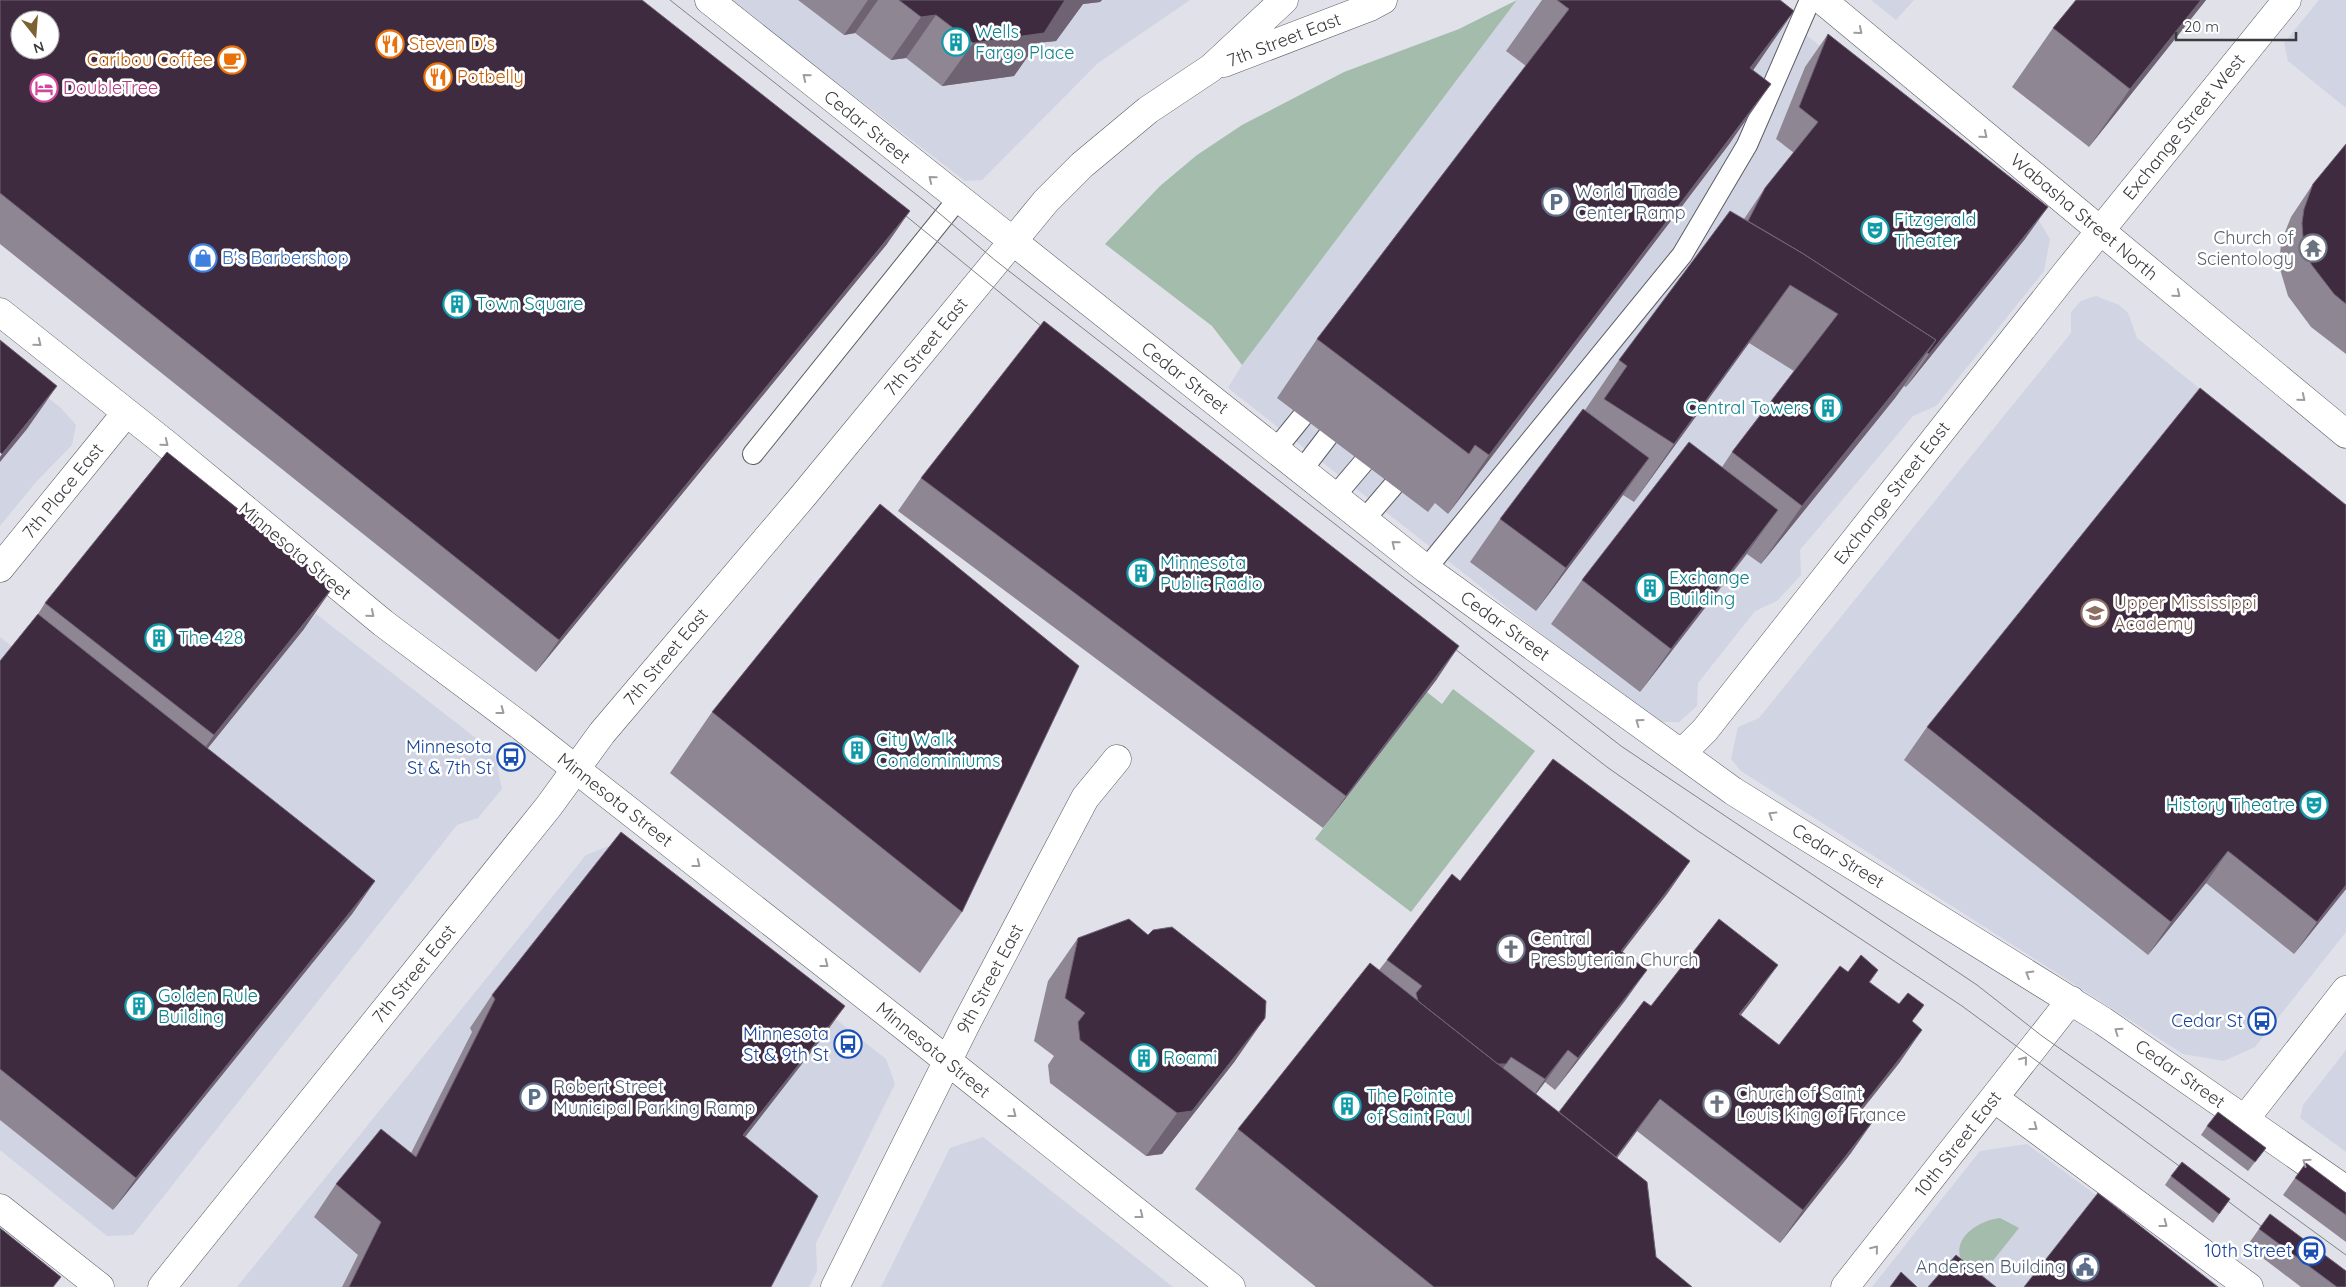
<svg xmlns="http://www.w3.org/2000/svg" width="2346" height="1287" font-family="Quicksand,sans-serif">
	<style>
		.built { fill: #d1d4e3 }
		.green { fill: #a4bcac }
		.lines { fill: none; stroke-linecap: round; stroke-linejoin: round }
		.lane-casing { stroke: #5c5d64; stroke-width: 22 }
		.street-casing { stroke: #5c5d64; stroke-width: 29 }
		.secondary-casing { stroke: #5c5d64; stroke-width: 29 }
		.lane { stroke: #fff; stroke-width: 20 }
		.street { stroke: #fff; stroke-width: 28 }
		.secondary { stroke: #fff; stroke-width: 28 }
		.tram { stroke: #828388; stroke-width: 1 }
		.wall { fill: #8f8694 }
		.shaded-wall { fill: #6f6273 }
		.building { fill: #3e2b40; stroke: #6f6273; fill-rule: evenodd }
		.oneway { stroke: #9d9d9f }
		.labels { text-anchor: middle; stroke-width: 5; stroke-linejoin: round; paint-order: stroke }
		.culture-label { font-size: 18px; fill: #0d838f; stroke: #fff; text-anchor: start }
		.street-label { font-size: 18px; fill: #3b3b3f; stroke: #fff }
		.food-label { font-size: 18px; fill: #c56008; stroke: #fff; text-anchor: start }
		.hotel-label { font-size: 18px; fill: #b23c85; stroke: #fff; text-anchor: start }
		.service-label { font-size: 18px; fill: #4e5e75; stroke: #fff; text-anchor: start }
		.worship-label { font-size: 18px; fill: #5b616d; stroke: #fff; text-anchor: start }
		.shop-label { font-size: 18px; fill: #366cbe; stroke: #fff; text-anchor: start }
		.education-label { font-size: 18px; fill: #785e54; stroke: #fff; text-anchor: start }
		.transit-label { font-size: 18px; fill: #164399; stroke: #fff; text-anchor: end }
	</style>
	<rect width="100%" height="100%" fill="#e0e1e9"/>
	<path class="built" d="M730 0H1190L1098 63 982 180 965 181Z
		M1517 0H1762L2038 219 2050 239 2044 271 1936 406 1913 416 1800 550 1801 575 1777 601 1755 611 1698 683 1697 706 1679 722H1653L1228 388 1242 365Z
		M1871 0H1914L1896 20Z
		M2319 0H2346V108L2288 61 2284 43Z
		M2096 296 2119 305 2128 313 2137 338 2346 507V932L2255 1047 2224 1061 2183 1054 1741 771 1731 759 1738 727 1759 718 2071 333V312L2081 301Z
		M0 360 61 408 76 425 72 445 36 482 0 526Z
		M316 614 494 752 502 789 478 818 457 825 133 1235 107 1236 0 1150V637L183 779Z
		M614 844 886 1059 895 1084 816 1243 817 1271 809 1287H237L586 855Z
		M2346 1050V1152L2300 1118 2303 1105Z
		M983 1137 1173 1287H881L950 1148Z
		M2027 1144 2220 1287H1872L1980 1151Z"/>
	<path class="green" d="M1517 0 1242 365 1212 326 1105 244 1160 186 1197 155 1242 125 1344 72 1459 29Z
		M1453 689 1535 751 1411 912 1315 839 1427 692 1442 704Z
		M2000 1218 2019 1228 1976 1282C1972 1276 1966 1269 1962 1262 1950 1238 1980 1220 2000 1218Z"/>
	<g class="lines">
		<g class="lane-casing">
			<path id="lane" d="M1276 449 1302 417
				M753 454 958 199
				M1302 470 1328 436
				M1335 496 1363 463
				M1364 520 1393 486
				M1426 569 1682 255 1747 145 1810 0"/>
		</g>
		<g class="street-casing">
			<path id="street" d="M709 0 1426 569 1733 791 2103 1021 2346 1190
				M0 312 165 443 383 623 522 727 910 1031 1231 1287
				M0 568 126 413
				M1682 753 1705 730 2066 273 2287 0
				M1994 1098 2249 1287
				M2245 1119 2346 990
				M835 1287 967 1022 1085 798 1117 759
				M1845 1287 2071 1000"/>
		</g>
		<g class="secondary-casing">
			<path id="secondary" d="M1822 0 2346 434
				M1224 63 1370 7 1383 0
				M0 1208 100 1287
				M162 1287 549 806 602 733 803 496 1046 201 1082 165 1148 110 1211 68 1284 0"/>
		</g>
		<use href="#lane" class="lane"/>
		<use href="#street" class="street"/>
		<use href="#secondary" class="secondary"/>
		<path class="tram" d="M670 0 927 203 996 261 1621 746 1977 985 2042 1036 2143 1107 2346 1255
			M895 207 1052 335
			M1446 642 1607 767 1698 831 1962 1006 2190 1174
			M2217 1193 2273 1235"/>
	</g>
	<path class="wall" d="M0 0 887 244 536 672 0 244Z
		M798 0H1102L1100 2 1083 4 1056 41 1037 43 1014 76 942 86 906 58 891 60 855 33 844 35Z
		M1542 0H1780L1753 70 1730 143 1448 514 1435 503 1428 512 1277 398 1317 339 1526 66 1506 51Z
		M2206 0 2089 147 2012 87 2053 28Z
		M1828 34 2025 239 1906 387 1904 386 1895 398 1761 564 1747 554 1640 692 1551 624 1582 580 1722 467 1732 452 1794 371 1749 343 1634 502 1623 495 1536 611 1470 562 1500 519 1585 410 1619 360 1744 219 1765 188 1794 153 1776 139 1805 67Z
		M2346 144V354L2311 327 2288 296 2280 269V255L2281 242 2291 217 2313 184Z
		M921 478 1437 679 1323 828 898 511Z
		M45 603 304 629 207 749 375 881 352 914 113 1210 0 1120V661L38 614Z
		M712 712 962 912 920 973 670 773Z
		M1927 727 2346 889 2294 954 2206 883 2148 955 1904 760Z
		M1690 861 1667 894 1622 952 1647 970 1624 1002 1555 1090 1545 1082 1536 1094 1559 1112 1651 1006 1755 997 1741 1015 1779 1045 1848 972 1878 970 1870 982 1913 1022 1900 1062 1862 1110 1851 1153 1780 1243 1637 1131 1617 1158 1656 1257 1692 1287H1316L1195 1189 1238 1129 1379 970 1387 960 1460 881Z
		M1078 938 1235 1061 1162 1154 1146 1156 1050 1083 1048 1065 1054 1056 1034 1041 1048 981Z
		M492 995 845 1006 822 1038 745 1137 771 1287H342L358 1255 314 1217 336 1184 411 1153 472 1032 470 1028Z
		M2207 1126 2266 1148 2248 1171 2201 1135Z
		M2171 1176 2230 1199 2213 1223 2165 1185Z
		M2295 1178 2346 1193V1242L2283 1195Z
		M2259 1229 2346 1287H2301L2247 1246Z"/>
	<path class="shaded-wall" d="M868 0H878L855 33 844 35Z
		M1065 0H1102L1100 2 1083 4 1056 41 1037 43 1014 76 942 86 973 43Z
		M2201 0H2206L2089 147 2130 89Z
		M1794 11 1754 69 1710 127 1750 68Z
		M936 15 906 58 891 60 921 17Z
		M1771 84 1730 143 1448 514 1489 455Z
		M2048 207 2025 239 1906 387 1929 354Z
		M910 211 887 244 536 672 559 640Z
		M1790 285 1749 343 1634 502 1674 444Z
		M1936 340 1895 398 1761 564 1802 506Z
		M57 386 27 429 0 462V457L2 454Z
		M1649 458 1618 502 1536 611 1566 568Z
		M1778 510 1747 553 1640 692 1671 649Z
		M334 586 304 629 183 779 214 735Z
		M1459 646 1437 679 1323 828 1346 796Z
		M2228 851 2206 883 2148 955 2171 922Z
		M1690 861 1667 894 1598 984 1621 951Z
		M375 881 352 914 113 1210 136 1178Z
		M2346 885V889L2294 954 2317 922Z
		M1778 965 1755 997 1716 1046 1739 1014Z
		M1647 970 1624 1002 1555 1090 1578 1058Z
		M845 1006 822 1038 721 1168 743 1135Z
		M1265 1018 1235 1061 1162 1154 1146 1156 1177 1113Z
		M1922 1030 1900 1062 1837 1141 1860 1109Z
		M1568 1050 1545 1082 1522 1112 1545 1079Z
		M1511 1057 1483 1096 1473 1064Z
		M1660 1099 1637 1131 1580 1208 1603 1176Z
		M1874 1120 1851 1153 1780 1243 1803 1210Z"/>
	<path class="building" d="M0 0H642L910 211 559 640 0 193ZM20 20H50V50H20Z
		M899 0H1065L1044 33 973 43 936 15 921 17Z
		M1557 0H1780L1794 11 1750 68 1771 84 1489 455 1475 445 1469 454 1317 339 1569 9Z
		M2076 0H2201L2130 89 2053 28Z
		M1828 34 2048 207 1929 354 1927 353 1936 340 1802 253 1748 221 1765 188 1818 122 1799 107Z
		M2346 144V304L2334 294 2311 264 2303 237 2302 223 2304 209 2313 184Z
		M1730 211 1802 253 1936 340 1802 506 1732 452 1838 314 1790 285 1674 444 1604 399 1627 366 1619 360Z
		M1044 321 1459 646 1346 796 921 478Z
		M0 340 57 386 2 454 0 452Z
		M2200 388 2346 505V885L2317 922 2228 851 2171 922 1927 727Z
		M1583 409 1649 458 1566 568 1500 519Z
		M1689 442 1778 510 1671 649 1582 580Z
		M167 452 334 586 214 735 45 603Z
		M880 504 1079 666 962 912 712 712Z
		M38 614 375 881 136 1178 0 1069V661Z
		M1553 759 1690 861 1621 951 1647 970 1578 1058 1568 1050 1545 1079 1511 1057 1506 1064H1498L1418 1001 1416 993 1422 986 1387 960 1452 874 1460 881Z
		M621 832 845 1006 743 1135 818 1196 771 1287H349L381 1222 336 1184 381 1129 416 1157 495 999 492 995Z
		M1129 919 1148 935 1153 930 1172 927 1266 1001 1265 1018 1192 1111 1177 1113 1080 1040 1078 1022 1085 1013 1065 998 1078 938Z
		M1719 919 1778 965 1739 1014 1779 1045 1840 966 1848 972 1861 955 1878 970 1869 982 1899 1004 1908 993 1924 1005 1912 1021 1922 1030 1860 1109 1874 1120 1803 1210 1660 1099 1616 1157 1559 1112 1644 1001 1651 1006Z
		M1370 963 1647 1182 1656 1257 1692 1287H1434L1238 1129Z
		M2218 1112 2266 1148 2255 1162 2207 1126Z
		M2182 1162 2230 1199 2219 1214 2171 1176Z
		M2306 1163 2346 1193V1215L2295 1178Z
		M2098 1193 2218 1287H2024Z
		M2270 1214 2346 1271V1287H2337L2259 1229Z
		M0 1228 61 1277 53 1287H0Z
		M1956 1255 1996 1287H1928Z
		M1901 1272 1917 1287H1890Z"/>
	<defs><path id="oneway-chevron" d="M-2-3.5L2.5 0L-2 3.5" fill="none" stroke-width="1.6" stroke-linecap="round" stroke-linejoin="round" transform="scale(1.25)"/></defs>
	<g class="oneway">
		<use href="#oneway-chevron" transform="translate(1859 31) rotate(40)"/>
		<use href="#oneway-chevron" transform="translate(806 77) rotate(-141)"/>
		<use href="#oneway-chevron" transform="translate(1984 135) rotate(40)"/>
		<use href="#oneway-chevron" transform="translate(932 179) rotate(-141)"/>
		<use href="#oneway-chevron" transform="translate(2177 294) rotate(39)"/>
		<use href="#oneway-chevron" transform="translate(38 343) rotate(39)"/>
		<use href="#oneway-chevron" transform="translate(2302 398) rotate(39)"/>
		<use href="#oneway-chevron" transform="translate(165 443) rotate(39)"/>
		<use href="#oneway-chevron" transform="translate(1395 544) rotate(-141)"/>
		<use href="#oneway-chevron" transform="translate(371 614) rotate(40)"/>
		<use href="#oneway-chevron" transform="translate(501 711) rotate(37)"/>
		<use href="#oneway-chevron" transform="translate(1639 722) rotate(-144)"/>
		<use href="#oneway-chevron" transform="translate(1772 815) rotate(-148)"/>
		<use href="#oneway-chevron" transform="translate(697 864) rotate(38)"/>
		<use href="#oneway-chevron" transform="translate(825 964) rotate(38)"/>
		<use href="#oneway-chevron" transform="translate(2029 974) rotate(-149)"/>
		<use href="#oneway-chevron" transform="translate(2118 1031) rotate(-145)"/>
		<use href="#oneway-chevron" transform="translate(2024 1060) rotate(-51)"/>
		<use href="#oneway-chevron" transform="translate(1013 1114) rotate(38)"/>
		<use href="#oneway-chevron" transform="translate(2034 1127) rotate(37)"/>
		<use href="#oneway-chevron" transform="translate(2306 1162) rotate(-145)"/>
		<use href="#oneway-chevron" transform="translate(1140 1215) rotate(38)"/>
		<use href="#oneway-chevron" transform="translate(2164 1224) rotate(37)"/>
		<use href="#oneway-chevron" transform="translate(1875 1249) rotate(-51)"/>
	</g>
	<defs>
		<g id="building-ring" transform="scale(1.4375)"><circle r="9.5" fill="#fff" stroke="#0f9aa8" stroke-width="1.5"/><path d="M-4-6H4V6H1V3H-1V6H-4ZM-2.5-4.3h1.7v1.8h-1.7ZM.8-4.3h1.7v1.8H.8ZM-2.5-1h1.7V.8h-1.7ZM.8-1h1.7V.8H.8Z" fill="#0f9aa8"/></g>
		<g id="restaurant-ring" transform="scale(1.4375)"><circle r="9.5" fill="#fff" stroke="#e8710a" stroke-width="1.5"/><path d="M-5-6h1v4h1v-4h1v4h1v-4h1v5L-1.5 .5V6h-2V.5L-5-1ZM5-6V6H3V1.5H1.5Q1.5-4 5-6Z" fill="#e8710a"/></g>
		<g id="cafe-ring" transform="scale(1.4375)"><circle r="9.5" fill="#fff" stroke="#e8710a" stroke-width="1.5"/><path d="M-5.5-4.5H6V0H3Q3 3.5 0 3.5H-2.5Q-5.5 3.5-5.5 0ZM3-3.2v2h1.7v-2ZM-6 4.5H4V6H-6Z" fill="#e8710a"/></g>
		<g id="hotel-ring" transform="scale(1.4375)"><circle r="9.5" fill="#fff" stroke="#d1479c" stroke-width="1.5"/><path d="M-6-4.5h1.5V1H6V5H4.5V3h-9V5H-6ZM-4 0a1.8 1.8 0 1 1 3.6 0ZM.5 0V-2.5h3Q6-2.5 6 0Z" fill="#d1479c"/></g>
		<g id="parking-ring" transform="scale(1.4375)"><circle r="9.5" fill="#fff" stroke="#5c6f8a" stroke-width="1.5"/><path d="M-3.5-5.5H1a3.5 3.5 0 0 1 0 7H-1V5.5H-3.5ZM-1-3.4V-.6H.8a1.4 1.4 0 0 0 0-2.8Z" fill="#5c6f8a"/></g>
		<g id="theatre-ring" transform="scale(1.4375)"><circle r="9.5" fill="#fff" stroke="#0f9aa8" stroke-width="1.5"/><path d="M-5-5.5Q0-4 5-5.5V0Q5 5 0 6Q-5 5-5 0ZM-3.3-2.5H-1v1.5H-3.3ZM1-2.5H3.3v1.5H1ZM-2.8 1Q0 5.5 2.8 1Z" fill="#0f9aa8"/></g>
		<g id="temple-ring" transform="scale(1.4375)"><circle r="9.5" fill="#fff" stroke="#6b7280" stroke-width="1.5"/><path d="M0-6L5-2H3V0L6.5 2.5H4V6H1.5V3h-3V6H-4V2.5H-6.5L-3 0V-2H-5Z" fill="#6b7280"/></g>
		<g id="shop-ring" transform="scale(1.4375)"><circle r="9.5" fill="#fff" stroke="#3f7fe0" stroke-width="1.5"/><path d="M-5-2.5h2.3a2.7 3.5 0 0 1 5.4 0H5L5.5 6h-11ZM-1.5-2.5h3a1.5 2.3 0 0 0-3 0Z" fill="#3f7fe0"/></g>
		<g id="school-ring" transform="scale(1.4375)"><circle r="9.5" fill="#fff" stroke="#8d6e63" stroke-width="1.5"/><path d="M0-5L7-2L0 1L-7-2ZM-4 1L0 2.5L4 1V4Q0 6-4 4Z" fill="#8d6e63"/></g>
		<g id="bus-ring" transform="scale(1.4375)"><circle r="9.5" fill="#fff" stroke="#1a4fb4" stroke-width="1.5"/><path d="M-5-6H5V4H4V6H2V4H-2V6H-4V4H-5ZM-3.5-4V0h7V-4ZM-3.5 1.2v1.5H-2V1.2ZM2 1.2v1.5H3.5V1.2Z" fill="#1a4fb4"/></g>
		<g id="church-ring" transform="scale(1.4375)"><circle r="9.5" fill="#fff" stroke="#6b7280" stroke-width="1.5"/><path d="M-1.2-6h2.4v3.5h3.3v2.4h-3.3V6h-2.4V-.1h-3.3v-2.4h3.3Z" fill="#6b7280"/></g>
		<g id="station-ring" transform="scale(1.4375)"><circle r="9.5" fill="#fff" stroke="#1a4fb4" stroke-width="1.5"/><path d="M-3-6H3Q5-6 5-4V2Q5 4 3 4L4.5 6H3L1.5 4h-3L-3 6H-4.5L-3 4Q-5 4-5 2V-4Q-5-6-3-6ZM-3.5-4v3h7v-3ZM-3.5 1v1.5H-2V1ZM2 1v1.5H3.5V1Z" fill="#1a4fb4"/></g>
		<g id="civic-ring" transform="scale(1.4375)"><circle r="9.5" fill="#fff" stroke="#5c6f8a" stroke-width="1.5"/><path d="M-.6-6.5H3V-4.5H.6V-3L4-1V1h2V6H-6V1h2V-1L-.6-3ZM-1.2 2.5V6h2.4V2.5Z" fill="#5c6f8a"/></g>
	</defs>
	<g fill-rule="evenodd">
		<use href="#building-ring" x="956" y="42"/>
		<use href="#restaurant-ring" x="390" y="44"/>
		<use href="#cafe-ring" x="232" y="60"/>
		<use href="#restaurant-ring" x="438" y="77"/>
		<use href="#hotel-ring" x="44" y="88"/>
		<use href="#parking-ring" x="1556" y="202"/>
		<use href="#theatre-ring" x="1875" y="230"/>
		<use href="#temple-ring" x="2313" y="248"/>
		<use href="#shop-ring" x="203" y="258"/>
		<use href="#building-ring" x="457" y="304"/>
		<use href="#building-ring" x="1828" y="408"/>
		<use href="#building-ring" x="1141" y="573"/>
		<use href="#building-ring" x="1650" y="588"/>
		<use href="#school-ring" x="2095" y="613"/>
		<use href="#building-ring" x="159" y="638"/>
		<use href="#building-ring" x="857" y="750"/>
		<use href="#bus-ring" x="511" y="757"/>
		<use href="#theatre-ring" x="2314" y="805"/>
		<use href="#church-ring" x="1511" y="949"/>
		<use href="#building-ring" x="139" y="1006"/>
		<use href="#bus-ring" x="2262" y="1021"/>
		<use href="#bus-ring" x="848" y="1044"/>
		<use href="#building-ring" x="1144" y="1058"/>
		<use href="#parking-ring" x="534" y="1097"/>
		<use href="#church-ring" x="1717" y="1104"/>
		<use href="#building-ring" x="1347" y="1106"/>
		<use href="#station-ring" x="2311" y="1251"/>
		<use href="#civic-ring" x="2085" y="1267"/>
	</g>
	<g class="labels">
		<g class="culture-label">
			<text x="975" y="38">Wells<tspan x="975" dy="21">Fargo Place</tspan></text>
			<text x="1894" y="226">Fitzgerald<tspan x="1894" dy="21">Theater</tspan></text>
			<text x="476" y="310">Town Square</text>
			<text x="1809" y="414" text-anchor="end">Central Towers</text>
			<text x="1160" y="569">Minnesota<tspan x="1160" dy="21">Public Radio</tspan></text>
			<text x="1669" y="584">Exchange<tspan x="1669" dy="21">Building</tspan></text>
			<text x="178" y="644">The 428</text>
			<text x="876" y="746">City Walk<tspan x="876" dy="21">Condominiums</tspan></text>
			<text x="2295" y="811" text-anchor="end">History Theatre</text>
			<text x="158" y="1002">Golden Rule<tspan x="158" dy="21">Building</tspan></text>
			<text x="1163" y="1064">Roami</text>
			<text x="1366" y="1102">The Pointe<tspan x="1366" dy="21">of Saint Paul</tspan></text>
		</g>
		<g class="street-label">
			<text transform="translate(1284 40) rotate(-21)" y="6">7th Street East</text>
			<text transform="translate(867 127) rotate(39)" y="6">Cedar Street</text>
			<text transform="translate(2184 127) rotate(-51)" y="6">Exchange Street West</text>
			<text transform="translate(2084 217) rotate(40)" y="6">Wabasha Street North</text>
			<text transform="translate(926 347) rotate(-51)" y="6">7th Street East</text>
			<text transform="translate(1185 378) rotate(38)" y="6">Cedar Street</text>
			<text transform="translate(63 491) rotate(-51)" y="6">7th Place East</text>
			<text transform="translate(1892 493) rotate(-52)" y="6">Exchange Street East</text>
			<text transform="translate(295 551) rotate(40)" y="6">Minnesota Street</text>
			<text transform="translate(1505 626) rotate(36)" y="6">Cedar Street</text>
			<text transform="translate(666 657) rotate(-50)" y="6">7th Street East</text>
			<text transform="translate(615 800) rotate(38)" y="6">Minnesota Street</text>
			<text transform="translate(1838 856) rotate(32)" y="6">Cedar Street</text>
			<text transform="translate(414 974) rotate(-51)" y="6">7th Street East</text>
			<text transform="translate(990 979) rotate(-62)" y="6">9th Street East</text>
			<text transform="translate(933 1050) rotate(39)" y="6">Minnesota Street</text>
			<text transform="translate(2180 1074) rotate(35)" y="6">Cedar Street</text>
			<text transform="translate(1958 1144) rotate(-52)" y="6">10th Street East</text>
		</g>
		<g class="food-label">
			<text x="409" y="50">Steven D's</text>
			<text x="213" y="66" text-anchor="end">Caribou Coffee</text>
			<text x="457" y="83">Potbelly</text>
		</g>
		<g class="hotel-label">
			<text x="63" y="94">DoubleTree</text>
		</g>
		<g class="service-label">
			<text x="1575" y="198">World Trade<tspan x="1575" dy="21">Center Ramp</tspan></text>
			<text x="553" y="1093">Robert Street<tspan x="553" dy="21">Municipal Parking Ramp</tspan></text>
			<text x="2066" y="1273" text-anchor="end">Andersen Building</text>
		</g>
		<g class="worship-label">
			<text x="2294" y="244" text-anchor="end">Church of<tspan x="2294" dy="21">Scientology</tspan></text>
			<text x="1530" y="945">Central<tspan x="1530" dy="21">Presbyterian Church</tspan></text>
			<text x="1736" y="1100">Church of Saint<tspan x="1736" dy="21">Louis King of France</tspan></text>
		</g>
		<g class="shop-label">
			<text x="222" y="264">B's Barbershop</text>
		</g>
		<g class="education-label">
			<text x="2114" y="609">Upper Mississippi<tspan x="2114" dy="21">Academy</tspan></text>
		</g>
		<g class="transit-label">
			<text x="492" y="753">Minnesota<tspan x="492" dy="21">St &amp; 7th St</tspan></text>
			<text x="2243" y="1027">Cedar St</text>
			<text x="829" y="1040">Minnesota<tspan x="829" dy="21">St &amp; 9th St</tspan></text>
			<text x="2292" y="1257">10th Street</text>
		</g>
	</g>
	<g transform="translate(35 35) rotate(163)"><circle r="24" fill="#ffffff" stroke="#b1b1b2"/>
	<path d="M0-4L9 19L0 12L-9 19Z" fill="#7a6232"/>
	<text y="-8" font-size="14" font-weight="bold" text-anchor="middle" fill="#3b3b3f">N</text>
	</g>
	<path d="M2176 32v8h120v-8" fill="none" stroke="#3b3b3f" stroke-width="2.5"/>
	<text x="2184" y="32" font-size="15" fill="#3b3b3f" stroke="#ffffff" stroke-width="4" paint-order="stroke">20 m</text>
</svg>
